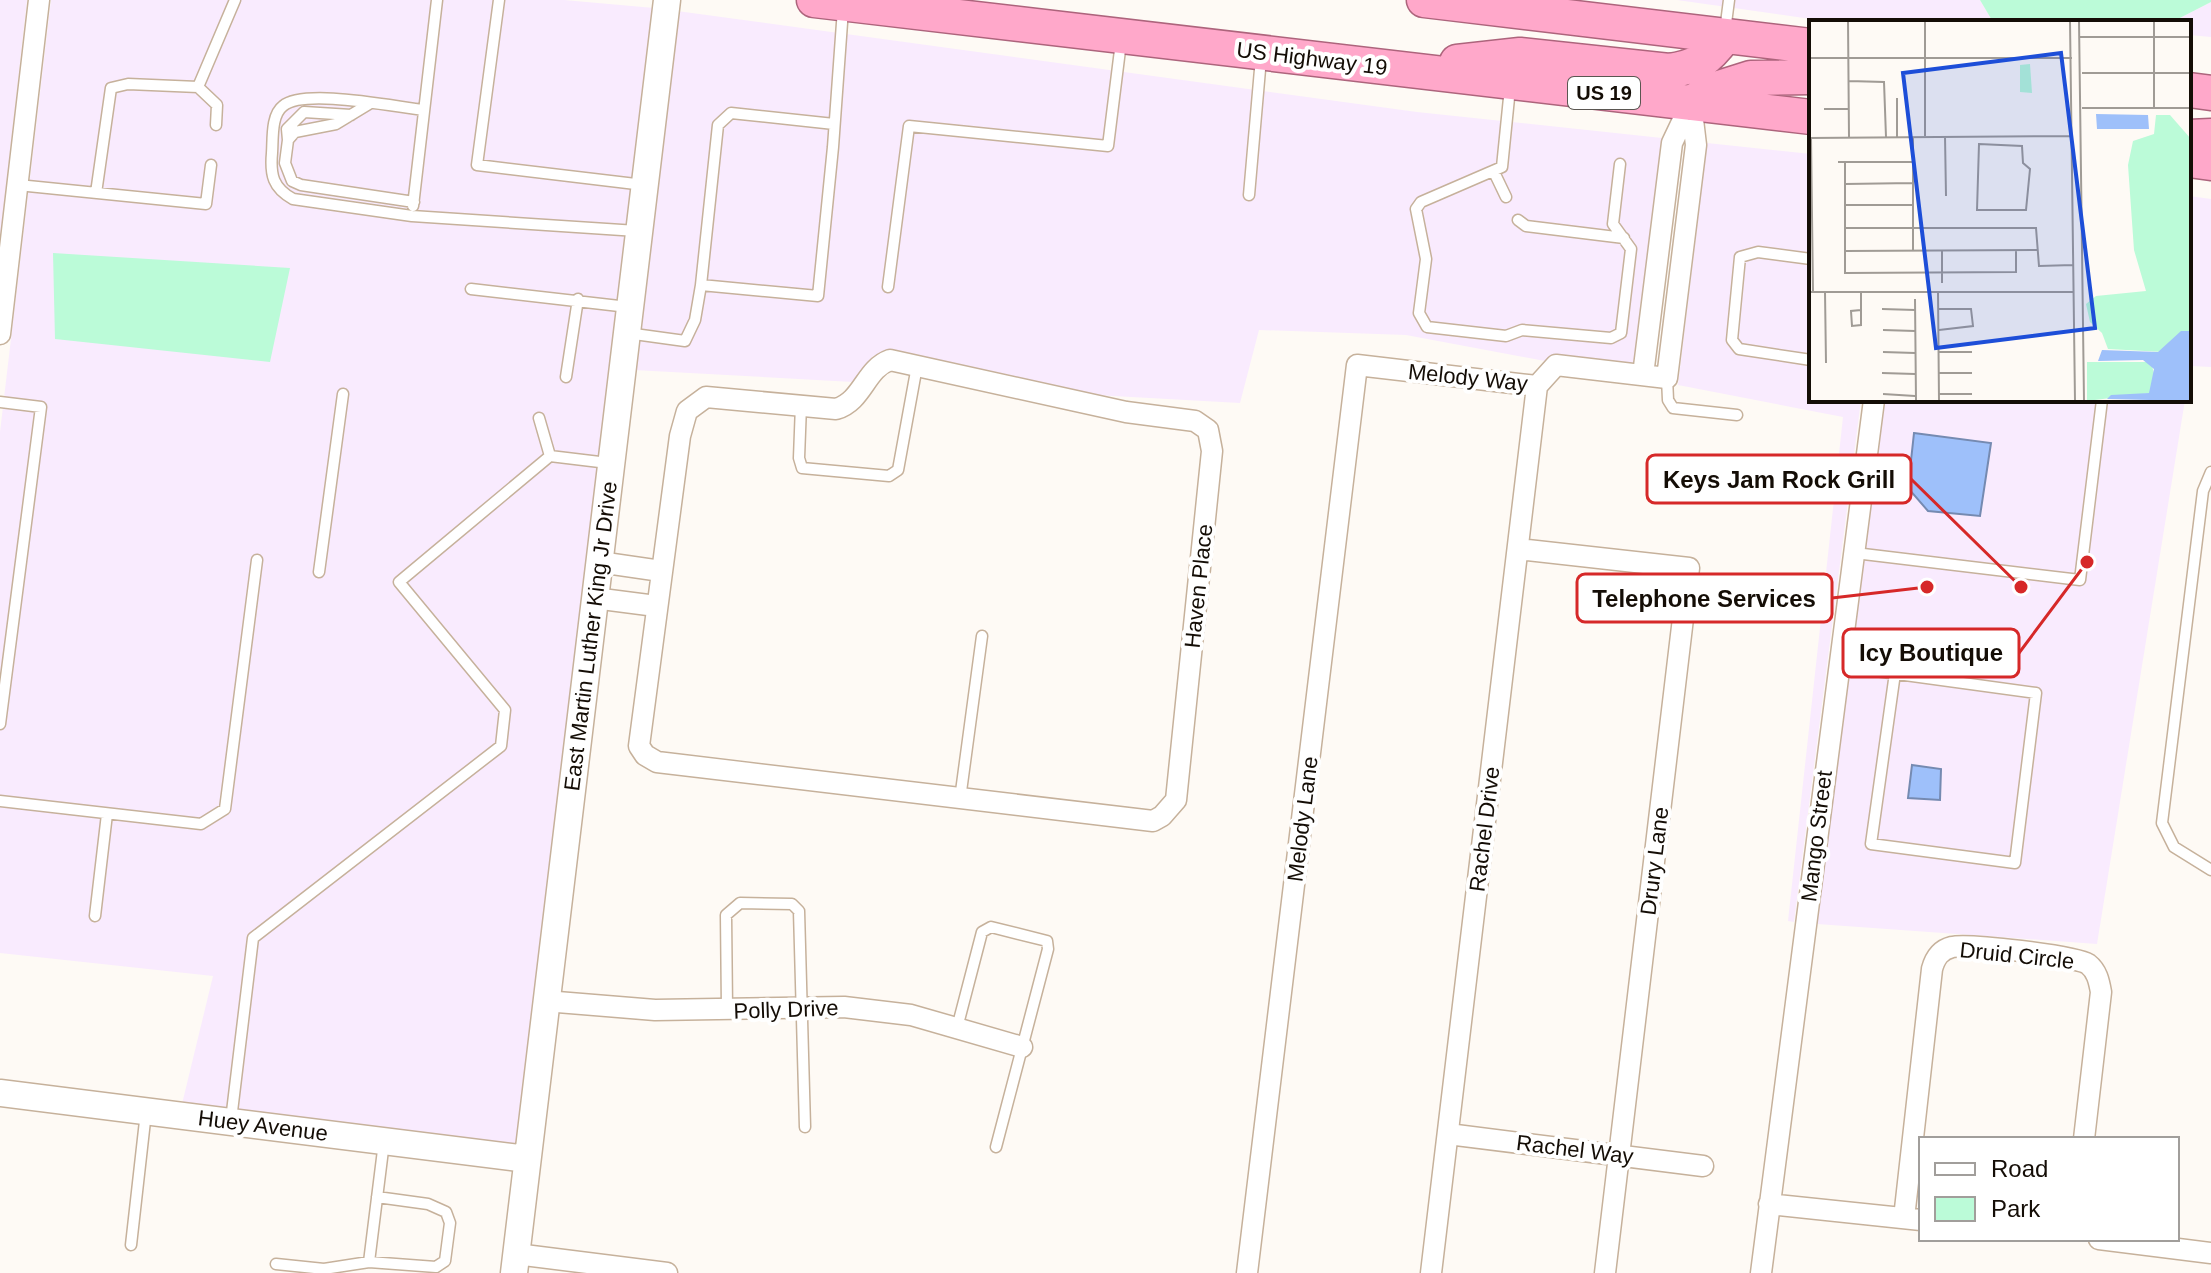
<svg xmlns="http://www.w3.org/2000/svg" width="2211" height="1273" font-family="Helvetica,sans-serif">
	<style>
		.commercial { fill: #f9ebfe }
		.green { fill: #bbfbd8 }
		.water { fill: #9ec0fa; stroke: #758ab1; stroke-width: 2 }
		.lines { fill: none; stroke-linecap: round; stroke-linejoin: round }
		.service-casing { stroke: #c6b19b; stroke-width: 13 }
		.minor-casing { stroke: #c6b19b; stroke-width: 23 }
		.tertiary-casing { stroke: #c6b19b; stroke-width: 29 }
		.trunk-casing { stroke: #ad647c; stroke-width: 37 }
		.service { stroke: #fff; stroke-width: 10 }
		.minor { stroke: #fff; stroke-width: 20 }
		.tertiary { stroke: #fff; stroke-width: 26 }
		.trunk { stroke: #ffa8ca; stroke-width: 34 }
		.labels { text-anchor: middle; stroke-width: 8; stroke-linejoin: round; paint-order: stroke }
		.shield { fill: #fff; stroke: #5a5651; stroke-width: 2 }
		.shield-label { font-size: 20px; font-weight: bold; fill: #140d06 }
		.street-label { font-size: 22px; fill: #140d06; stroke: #fff }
		.inset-road { fill: none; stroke: #a09b95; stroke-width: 2 }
		.view { fill: #1d4ed8; fill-opacity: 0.15; stroke: #1d4ed8; stroke-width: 4 }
		.inset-edge { fill: none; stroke: #140d06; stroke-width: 4 }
		.leader { fill: none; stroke: #d62828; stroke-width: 3 }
		.callout-dot { fill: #d62828; stroke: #fff; stroke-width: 3 }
		.callout { fill: #fff; stroke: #d62828; stroke-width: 3 }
		.callout-label { font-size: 24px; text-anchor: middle; font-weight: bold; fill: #140d06 }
	</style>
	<rect width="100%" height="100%" fill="#fefaf5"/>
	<path class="commercial" d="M0 0H27L0 240Z
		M51 0H564L654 8 516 1147 182 1104 213 976 0 953V432Z
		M1677 0H1980L1993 22H1832Z
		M2211 2V37L2189 35V22H2172Z
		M677 11 1417 112 1662 138 1633 364 1557 355 1545 361 1406 335 1259 330 1240 403 1095 395 893 350 873 356 853 382 634 370Z
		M1707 143 1811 154V400H1861L1794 922 1788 921 1843 417 1678 385Z
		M2189 196 2211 199V367L2191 366 2189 375Z
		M1885 400H2185L2097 944 1817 924Z"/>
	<path class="green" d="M1980 0H2211V2L2172 22H1993Z
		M53 253 290 268 270 362 55 339Z"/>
	<path class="water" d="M1914 433 1991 443 1980 516 1928 511 1908 488Z
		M1912 765 1941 769 1940 800 1908 798Z"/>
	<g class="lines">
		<g class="service-casing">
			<path id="service" d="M499 0 477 165 644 185
				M1725 31 1729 0
				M198 87 217 105 216 125
				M1510 88 1502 167 1421 202 1416 209 1426 259 1419 313 1427 327 1506 336 1522 330 1611 338 1621 333 1631 249 1613 224 1620 164
				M369 104 336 124 295 132 288 140 285 163 292 181 301 185 414 202
				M424 110C395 107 304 88 283 106 271 115 273 139 272 153 270 175 273 188 293 199L412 216 637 231
				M834 124 731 113 718 125 701 285 818 296 833 147 843 9
				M288 140 287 129 304 112 351 115
				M1494 172 1506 197
				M18 185 206 204 211 165
				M96 193 111 88 128 84 198 87 235 0
				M1249 195 1261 58
				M413 206 437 0
				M1518 220 1526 226 1624 238
				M1811 259 1758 252 1740 257 1732 340 1739 349 1811 360
				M888 287 909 126 1108 146 1121 42
				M471 289 628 307
				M627 333 685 341 695 320 701 285
				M566 377 578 299
				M1667 378 1668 400 1673 408 1737 415
				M0 402 41 407 0 724
				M801 405 799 458 802 468 889 476 898 470 917 366
				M539 418 550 456 608 463
				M2211 472 2203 491 2162 823 2174 847 2211 870
				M1855 553 2080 580 2102 400
				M319 572 343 394
				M1839 666 2036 693 2015 863 1871 844 1895 673
				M960 799 982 636
				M0 801 201 824 225 809 257 560
				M95 916 107 814
				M727 1009 726 915 740 903 792 904 799 911 805 1127
				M957 1028 982 932 991 927 1047 941 1048 949 996 1147
				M231 1120 253 938 501 746 505 710 399 582 550 456
				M131 1245 146 1112
				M369 1262 436 1267 445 1261 450 1223 446 1212 428 1204 377 1197
				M276 1264 324 1269 369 1262 384 1142"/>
		</g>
		<g class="minor-casing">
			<path id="minor" d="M0 334 39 0
				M890 360 1126 412 1195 421 1208 430 1212 451 1176 800 1162 816 1153 821 657 762 645 755 639 746 680 436 687 411 706 397 836 409C863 401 865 369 890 360Z
				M1643 375 1672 143 1691 103
				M1537 386 1556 365 1667 378 1696 145 1691 103
				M1518 549 1689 568 1605 1273
				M599 562 661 571
				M594 598 656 606
				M545 1001 655 1010 844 1007 911 1015 1022 1047
				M1448 1134 1703 1166
				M1769 1204 1921 1220
				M1904 1218 1932 969C1935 958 1940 950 1952 947 1967 943 2075 956 2088 964 2097 971 2099 981 2101 992L2084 1139
				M2099 1239 2211 1253
				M516 1254 667 1273
				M1247 1273 1357 365 1537 386
				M1431 1273 1537 386
				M1761 1273 1874 400"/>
		</g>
		<g class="tertiary-casing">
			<path id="tertiary" d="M0 1093 527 1159
				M514 1273 667 0"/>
		</g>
		<g class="trunk-casing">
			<path id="trunk" d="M814 0 1811 117
				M1424 0 1811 46
				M1457 62 1520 55 1669 71C1697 67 1708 59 1724 37
				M2189 90 2211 93
				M1691 103 1713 90 1751 78 1811 77
				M2189 137 2211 136
				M2189 160 2211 163"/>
		</g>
		<use href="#service" class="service"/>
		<use href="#minor" class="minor"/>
		<use href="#tertiary" class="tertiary"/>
		<use href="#trunk" class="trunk"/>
	</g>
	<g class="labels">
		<rect class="shield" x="1568" y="77" width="72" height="32" rx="6"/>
		<g class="shield-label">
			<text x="1604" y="100">US 19</text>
		</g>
		<g class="street-label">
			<text transform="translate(1312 58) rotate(7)" y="8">US Highway 19</text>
			<text transform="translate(1468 377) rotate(6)" y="8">Melody Way</text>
			<text transform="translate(1198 586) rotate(-84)" y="8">Haven Place</text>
			<text transform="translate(590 636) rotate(-83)" y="8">East Martin Luther King Jr Drive</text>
			<text transform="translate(1302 819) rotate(-83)" y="8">Melody Lane</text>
			<text transform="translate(1484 829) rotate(-83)" y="8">Rachel Drive</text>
			<text transform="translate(1816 836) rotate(-83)" y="8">Mango Street</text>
			<text transform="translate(1654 861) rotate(-83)" y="8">Drury Lane</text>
			<text transform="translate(2017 955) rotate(6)" y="8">Druid Circle</text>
			<text transform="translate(786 1009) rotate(-2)" y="8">Polly Drive</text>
			<text transform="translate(263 1125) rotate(7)" y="8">Huey Avenue</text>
			<text transform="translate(1575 1149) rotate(7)" y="8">Rachel Way</text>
		</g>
	</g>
	<g transform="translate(1809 20)">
		<rect width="382" height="382" fill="#fefaf5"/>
		<path d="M221 44 223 73 211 72V45ZM347 95H361L382 119V311L354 332 299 329 293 313 281 302 277 284 287 276 337 271 325 230 319 145 324 121 345 114ZM278 342H342L346 357 341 373 278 381Z" fill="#bbfbd8"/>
		<path d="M287 94 339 95 340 109H288ZM372 311H382V381L298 379 302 375 340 373 345 349 334 340 289 341 293 330 349 332Z" fill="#9ec0fa"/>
		<path class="inset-road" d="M39 1 40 117M261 1 266 381M270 1 275 381M271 17H382M0 38H263M273 53H382M40 61 75 62 77 117M88 78V117M273 88H382M345 88V1M15 89H40M116 116V1M136 116 137 176M104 117V231M0 118 263 116M2 118 4 272M170 124 213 126 214 143 221 149 217 190H168ZM29 142H104M36 142V253L207 252V231M36 164 104 163M36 185H104M36 208H227L230 246 264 245M36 231 228 230M133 263V231M0 272H265M16 272 17 343M52 272V305L43 306 42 291 52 290M129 272 130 381M106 279 107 381M73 289 106 290M74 310 106 311M130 310 164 306 162 289H130M74 332 106 333M130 332H163M73 353 106 354M130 353H163M74 374 106 376M130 374H163"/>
		<path class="view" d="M252 33 286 308 127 328 94 53Z"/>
		<rect width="382" height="382" class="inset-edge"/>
	</g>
	<path class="leader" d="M2021 587L1911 479M1927 587L1832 598M2087 562L2019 653"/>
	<g class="callout-dot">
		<circle cx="2021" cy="587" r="8"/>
		<circle cx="1927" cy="587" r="8"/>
		<circle cx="2087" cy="562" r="8"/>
	</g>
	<g class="callout">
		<rect x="1647" y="455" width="264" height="48" rx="8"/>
		<rect x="1577" y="574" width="255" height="48" rx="8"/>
		<rect x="1843" y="629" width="176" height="48" rx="8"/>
	</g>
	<g class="callout-label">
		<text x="1779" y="488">Keys Jam Rock Grill</text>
		<text x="1704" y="607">Telephone Services</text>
		<text x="1931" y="661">Icy Boutique</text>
	</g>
	<rect x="1919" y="1137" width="260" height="104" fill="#ffffff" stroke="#a19e9b" stroke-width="2"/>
	<rect x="1935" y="1163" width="40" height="12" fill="#ffffff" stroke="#a19e9b" stroke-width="2"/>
	<text x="1991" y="1177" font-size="24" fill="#140d06">Road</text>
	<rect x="1935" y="1197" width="40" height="24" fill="#bbfbd8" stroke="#a19e9b" stroke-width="2"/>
	<text x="1991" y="1217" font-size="24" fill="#140d06">Park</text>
</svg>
